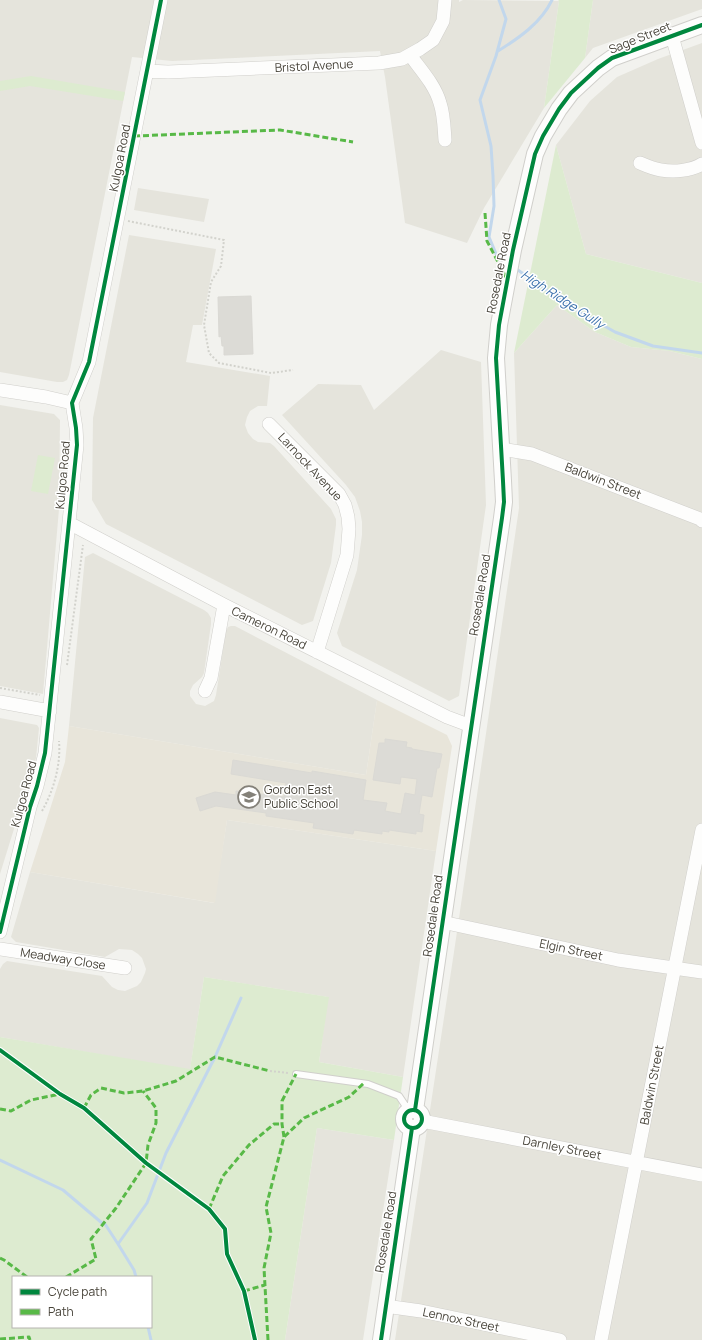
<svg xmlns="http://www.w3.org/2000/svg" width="702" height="1340" font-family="Manrope,sans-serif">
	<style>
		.residential { fill: #e5e4dc }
		.education { fill: #e8e5da }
		.green { fill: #ddebd0; fill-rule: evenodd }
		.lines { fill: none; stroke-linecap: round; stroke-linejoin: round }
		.stream { stroke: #c2d7ec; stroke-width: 3 }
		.building { fill: #dcdbd6; stroke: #dad9d4 }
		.service-casing { stroke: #d0cfcb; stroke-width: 8 }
		.minor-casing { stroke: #d0cfcb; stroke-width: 14 }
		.tertiary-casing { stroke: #d0cfcb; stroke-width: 18 }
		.path { stroke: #d2d2cc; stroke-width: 2; stroke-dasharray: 2 2; stroke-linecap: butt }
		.service { stroke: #fdfdfc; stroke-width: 6 }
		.minor { stroke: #fdfdfc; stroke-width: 13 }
		.tertiary { stroke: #fdfdfc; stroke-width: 16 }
		.quiet { stroke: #58b947; stroke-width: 3; stroke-dasharray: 6 3; stroke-linecap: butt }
		.cycleway-casing { stroke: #fff; stroke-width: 6 }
		.cycleway { stroke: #00873e; stroke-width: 4 }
		.labels { text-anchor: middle; stroke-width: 3; stroke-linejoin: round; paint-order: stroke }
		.street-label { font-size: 12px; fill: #48443a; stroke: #fff }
		.poi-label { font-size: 12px; fill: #48443a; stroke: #fff; text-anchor: start }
		.water-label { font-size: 13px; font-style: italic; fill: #3b71ac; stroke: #fff }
	</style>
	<rect width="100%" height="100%" fill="#f2f2ee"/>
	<path class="residential" d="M0 0H459V2L463 0 559 1 544 108 484 208 467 243 405 223 385 77 380 51 172 61 132 57 69 375 67 380 63 382H57L0 372Z
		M593 0H702V9L593 48 585 58Z
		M702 43V283L586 254 556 145 590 101 617 77 658 59Z
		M138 188 209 199 204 222 134 210Z
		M129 235 216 249 202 325H193L186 362 270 376 267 406H258L250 411 247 417 245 425 248 433 253 439 258 442 270 443 274 446 331 509 336 519V525L331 563 313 621 302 625 106 524 92 500 93 418Z
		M557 305 595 332 631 347 670 351 702 359V1340H395L454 952 519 508 514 353Z
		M441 350 481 362 486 505 459 696 449 701 342 646 337 633 357 570 362 535V522L360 511 355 497 346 485 282 415 318 384 361 385 374 410Z
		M0 405 54 414 60 420 59 509 43 694 0 686Z
		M93 553 204 610 208 613 211 618V624L204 673 202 677 193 685 190 691V696L196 704 205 706 214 701 216 695 226 631 228 627 231 626H235L377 700 366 775 69 726 85 557Z
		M0 718 37 725 39 728 36 758 0 874Z
		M227 820 436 851 403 1077 319 1062 328 997 204 977 190 1070 0 1037V969L3 964 7 961 102 976 112 987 118 990 125 991 137 986 141 982 145 973 146 969 142 958 138 954 132 950 119 949 105 957 16 942 11 937 30 872 214 903Z
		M317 1128 394 1140 363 1340H285Z"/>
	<path class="education" d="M377 700 447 735 452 746 436 851 227 820 215 903 30 872 65 762 69 726 366 775Z"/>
	<path class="green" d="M558 0H593L585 58 544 108 559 1Z
		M31 76 125 92 123 101 30 86 0 91V81Z
		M556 145 586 254 702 283V359L670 351 631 347 595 332 557 305 514 353Z
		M38 455 55 458 48 494 31 491Z
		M204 977 329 997 319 1062 403 1077 394 1140 317 1128 285 1340H0V1037L190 1069ZM13 1277H151V1327H13Z"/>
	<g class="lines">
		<path class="stream" d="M499 0 506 19 496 56 480 100 491 146 493 176 494 206 489 237 497 256 505 262
			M498 51C519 38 541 23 552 0
			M515 268 571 307 615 332 653 346 702 353
			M0 1160 63 1190 102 1223
			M105 1224 118 1244
			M136 1277 134 1270 118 1244 147 1203 166 1153 215 1057 241 998
			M148 1327 151 1340"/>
	</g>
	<path class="building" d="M251 296 253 354 224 355V346H222L221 336 219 337 218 297Z
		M385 739 407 742 406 747 412 748V749L442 754 439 768H437L432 797 422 795 419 814 424 815 422 832 416 831V834L389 830V832L382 831V834L354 830 353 834 313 828 314 823 266 816V813L216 806 200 811 196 798 215 792 236 795V791L284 797 286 783 231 774 233 760 312 773V771L366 780 363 800 387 803 385 811 401 814 405 793 415 795 417 779 401 777 400 784 373 780 379 743H385Z"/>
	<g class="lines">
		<g class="service-casing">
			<path id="service" d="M296 1074 368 1084 399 1096 409 1111"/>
		</g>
		<g class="minor-casing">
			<path id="minor" d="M672 36 702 143
				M410 55C421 70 435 85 440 103 444 115 444 127 445 140
				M147 71 168 72 379 63 402 59 420 49 433 40 443 21 445 0
				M640 163C647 166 654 169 661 170 674 172 691 171 702 164
				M0 390 46 397 72 403
				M269 424 339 494 345 505 348 517 349 529 347 555 317 652
				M501 449 532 454 700 519 702 521
				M69 523 224 605 447 717 471 726
				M205 691 211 678 224 605
				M0 702 50 711
				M442 922 618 960 702 972
				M0 932 30 807 37 786 45 753 77 445 76 428 72 403 89 362 161 0
				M0 949 125 968
				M422 1121 702 1175
				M385 1306 421 1311 560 1340
				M601 1340 702 830"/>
		</g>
		<g class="tertiary-casing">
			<path id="tertiary" d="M404 1119a9 9 0 1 1 18 0a9 9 0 1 1-18 0Z
				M415 1110 502 518 504 502 503 481 496 358 499 325 513 250 535 154 543 136 559 109 571 93 598 68 612 58 702 25
				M381 1340 412 1128"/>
		</g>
		<path class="path" d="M128 221 224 240 221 266 211 282 204 325 209 353 219 363 271 373 293 370
			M67 665 83 545
			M0 688 40 695
			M42 811C54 790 61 764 59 741
			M270 1071 289 1073"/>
		<use href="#service" class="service"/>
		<use href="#minor" class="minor"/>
		<use href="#tertiary" class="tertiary"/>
		<path class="quiet" d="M134 136 280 130 353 142
			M485 213 487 241 507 279
			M84 1108 91 1095 101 1088 124 1093 143 1091 176 1081 215 1057 270 1071
			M0 1109 11 1111 31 1100 60 1094
			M284 1137 282 1124V1101L296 1074
			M209 1209 223 1176 249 1145 274 1124H282
			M0 1258 4 1260 27 1277
			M66 1277 96 1259 91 1239 116 1208 146 1163 148 1145 156 1123V1108L143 1091
			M244 1291 265 1285
			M0 1339 29 1337 30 1340
			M268 1340 264 1268 271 1233 266 1207 284 1137 304 1118 349 1097 364 1083"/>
		<g class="cycleway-casing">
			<path id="cycleway" d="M0 932 30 807 37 786 45 753 77 445 76 428 72 403 89 362 161 0
				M0 1050 60 1094 84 1108 146 1163 209 1209 225 1229 227 1254 244 1291 255 1340
				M404 1119a9 9 0 1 1 18 0a9 9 0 1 1-18 0Z
				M415 1110 502 518 504 502 503 481 496 358 499 325 513 250 535 154 543 136 559 109 571 93 598 68 612 58 702 25
				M381 1340 412 1128"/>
		</g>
		<use href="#cycleway" class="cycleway"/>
	</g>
	<defs>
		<g id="school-ring" transform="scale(1.15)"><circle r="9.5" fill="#fff" stroke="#848179" stroke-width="1.5"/><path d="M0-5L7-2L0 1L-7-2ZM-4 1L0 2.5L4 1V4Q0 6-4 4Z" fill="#848179"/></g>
	</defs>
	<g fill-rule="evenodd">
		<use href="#school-ring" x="249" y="797"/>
	</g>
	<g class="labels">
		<g class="street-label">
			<text transform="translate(640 38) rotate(-22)" y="4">Sage Street</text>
			<text transform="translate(314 66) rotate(-3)" y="4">Bristol Avenue</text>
			<text transform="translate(120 158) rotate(-79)" y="4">Kulgoa Road</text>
			<text transform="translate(499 273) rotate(-79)" y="4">Rosedale Road</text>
			<text transform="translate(310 467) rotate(47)" y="4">Larnock Avenue</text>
			<text transform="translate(63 475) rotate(-85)" y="4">Kulgoa Road</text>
			<text transform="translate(603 481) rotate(21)" y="4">Baldwin Street</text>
			<text transform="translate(480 595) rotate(-81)" y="4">Rosedale Road</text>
			<text transform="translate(269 628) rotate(26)" y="4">Cameron Road</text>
			<text transform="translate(24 794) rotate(-75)" y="4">Kulgoa Road</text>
			<text transform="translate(433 916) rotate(-82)" y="4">Rosedale Road</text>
			<text transform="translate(571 950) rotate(12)" y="4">Elgin Street</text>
			<text transform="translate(63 959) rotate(9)" y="4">Meadway Close</text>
			<text transform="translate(652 1085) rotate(-79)" y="4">Baldwin Street</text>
			<text transform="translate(562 1148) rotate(11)" y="4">Darnley Street</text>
			<text transform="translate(386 1232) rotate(-81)" y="4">Rosedale Road</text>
			<text transform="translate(461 1320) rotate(12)" y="4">Lennox Street</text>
		</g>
		<g class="poi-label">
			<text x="264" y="794">Gordon East<tspan x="264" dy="14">Public School</tspan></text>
		</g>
		<g class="water-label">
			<text transform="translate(563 299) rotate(33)" y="5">High Ridge Gully</text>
		</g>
	</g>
	<rect x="12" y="1276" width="140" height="52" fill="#ffffff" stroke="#b6b4b0"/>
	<rect x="20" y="1289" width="20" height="6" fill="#00873e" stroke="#b6b4b0"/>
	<text x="48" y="1296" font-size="12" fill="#48443a">Cycle path</text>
	<rect x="20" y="1309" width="20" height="6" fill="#58b947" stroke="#b6b4b0"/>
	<text x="48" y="1316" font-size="12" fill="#48443a">Path</text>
</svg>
